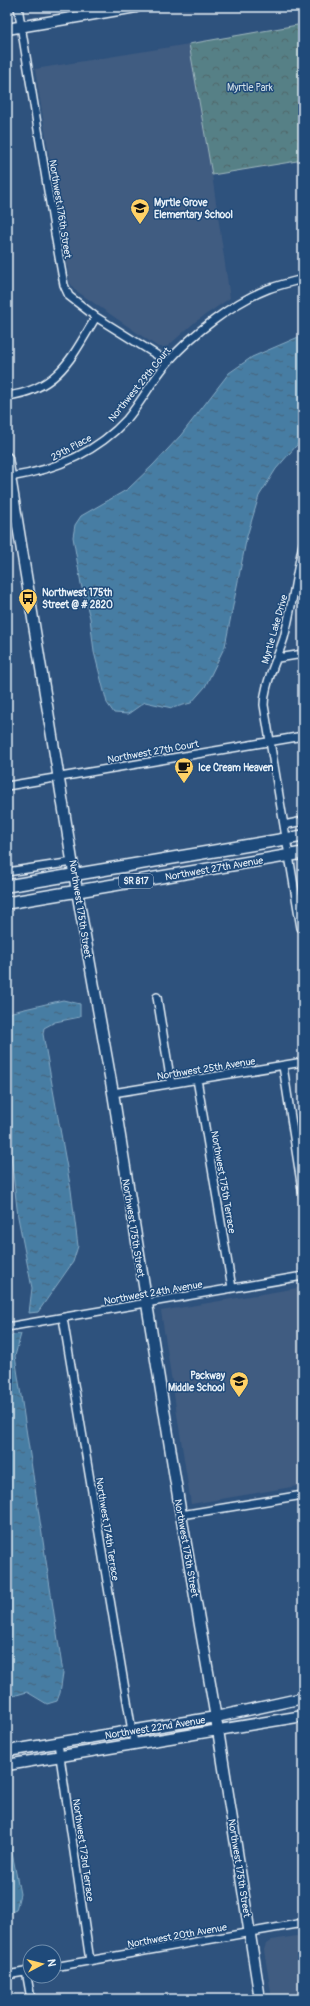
<svg xmlns="http://www.w3.org/2000/svg" width="310" height="2006" font-family="Pangolin,sans-serif">
	<style>
		.built { fill: #405c81 }
		.park { fill: url(#park-crowns); stroke: #a0b8bf }
		.water { fill: url(#water-ripples); stroke: #87abc5 }
		.lines { fill: none; stroke-linecap: round; stroke-linejoin: round }
		.street-casing { stroke: #e8f1f8; stroke-width: 10 }
		.secondary-casing { stroke: #e8f1f8; stroke-width: 13 }
		.primary-casing { stroke: #e8f1f8; stroke-width: 14 }
		.street { stroke: #1f4a7a; stroke-width: 7 }
		.secondary { stroke: #1f4a7a; stroke-width: 10 }
		.primary { stroke: #1f4a7a; stroke-width: 11 }
		.labels { text-anchor: middle; stroke-width: 3; stroke-linejoin: round; paint-order: stroke }
		.shield { fill: #1f4a7a; stroke: #acbfd2; stroke-width: 1 }
		.shield-label { font-size: 9px; font-weight: bold; fill: #e8f1f8 }
		.park-label { font-size: 10px; fill: #d2e0e7; stroke: #1f4a7a }
		.poi-label { font-size: 10px; font-weight: bold; fill: #e8f1f8; stroke: #1f4a7a; text-anchor: start }
		.street-label { font-size: 10px; fill: #e8f1f8; stroke: #1f4a7a }
	</style>
	<defs>
		<pattern id="park-crowns" width="20" height="18" patternUnits="userSpaceOnUse"><rect width="20" height="18" fill="#578086"/><path d="M2 6a3 3 0 1 1 6 0M12 15a3 3 0 1 1 6 0" fill="none" stroke="#4f676b"/></pattern>
		<pattern id="water-ripples" width="26" height="14" patternUnits="userSpaceOnUse"><rect width="26" height="14" fill="#477da3"/><path d="M2 4q2-2 4 0t4 0M15 11q2-2 4 0t4 0" fill="none" stroke="#47657b"/></pattern>
	</defs>
	<rect width="100%" height="100%" fill="#2e527d"/>
	<filter id="ink" filterUnits="userSpaceOnUse"><feTurbulence type="fractalNoise" baseFrequency=".025" numOctaves="2"/><feDisplacementMap in="SourceGraphic" scale="8" xChannelSelector="R" yChannelSelector="G"/><feConvolveMatrix kernelMatrix="1 2 1 2 8 2 1 2 1" color-interpolation-filters="sRGB"/></filter>
	<g filter="url(#ink)">
		<path class="built" d="M189 44 212 175 230 298 195 322 168 346 163 347H158L75 290 70 283 35 69Z
			M303 1287V1485L191 1504 161 1311Z
			M303 1935V1999H272L264 1950 266 1944 272 1940Z"/>
		<path class="park" d="M303 24V160L212 175 189 44Z"/>
		<path class="water" d="M303 335V438L276 469 259 496 247 536 225 646 205 687 191 703 172 708 145 702 128 714 114 713 107 703 94 652 90 618 81 584 73 537 75 525 81 516 128 489 153 465 181 435 229 373 252 357Z
			M63 1000 80 1004V1017L55 1022 44 1028 43 1034 71 1190 78 1246 73 1262 38 1312 29 1313 32 1288 18 1217 7 1121V1016L12 1012Z
			M21 1334 15 1356 63 1673 60 1693 57 1701 47 1704 27 1692 13 1696 7 1701V1343L12 1335Z
			M7 1834 11 1847 20 1894 16 1910 7 1914Z"/>
		<g class="lines">
			<g class="street-casing">
				<path id="street" d="M18 7 56 240 64 285 69 296 96 317 168 362
					M7 396C58 390 72 357 96 317
					M10 477C55 470 96 453 127 419 142 401 153 379 168 362 192 334 234 302 268 289 279 285 291 282 303 279
					M278 658 303 654
					M7 786 303 736
					M284 825 303 821
					M7 872 73 862
					M301 928 264 705C265 681 277 660 284 638 292 607 296 575 303 544
					M157 997 171 1083
					M283 1066 303 1196
					M197 1079 232 1288
					M113 1093 303 1062
					M63 1318 134 1743
					M7 1327 303 1276
					M181 1515 303 1495
					M58 1743 90 1961
					M54 1967 303 1923
					M26 1971 31 1999
					M7 1975 30 1971"/>
			</g>
			<g class="secondary-casing">
				<path id="secondary" d="M7 29 136 7
					M7 458 77 891 113 1093 181 1515 218 1730 260 1999
					M7 1751 216 1717 303 1698
					M7 1765 303 1716"/>
			</g>
			<g class="primary-casing">
				<path id="primary" d="M7 886 303 836
					M7 903 303 853"/>
			</g>
			<use href="#street" class="street"/>
			<use href="#secondary" class="secondary"/>
			<use href="#primary" class="primary"/>
		</g>
	</g>
	<defs>
		<g id="school-pin" transform="scale(1)"><path d="M0 17L-7.5 6A9.5 9.5 0 1 1 7.5 6Z" fill="#ffd166" stroke="#1f4a7a"/><path d="M0-5L7-2L0 1L-7-2ZM-4 1L0 2.5L4 1V4Q0 6-4 4Z" fill="#111"/></g>
		<g id="bus-pin" transform="scale(1)"><path d="M0 17L-7.5 6A9.5 9.5 0 1 1 7.5 6Z" fill="#ffd166" stroke="#1f4a7a"/><path d="M-5-6H5V4H4V6H2V4H-2V6H-4V4H-5ZM-3.5-4V0h7V-4ZM-3.5 1.2v1.5H-2V1.2ZM2 1.2v1.5H3.5V1.2Z" fill="#111"/></g>
		<g id="cafe-pin" transform="scale(1)"><path d="M0 17L-7.5 6A9.5 9.5 0 1 1 7.5 6Z" fill="#ffd166" stroke="#1f4a7a"/><path d="M-5.5-4.5H6V0H3Q3 3.5 0 3.5H-2.5Q-5.5 3.5-5.5 0ZM3-3.2v2h1.7v-2ZM-6 4.5H4V6H-6Z" fill="#111"/></g>
	</defs>
	<g fill-rule="evenodd">
		<use href="#school-pin" x="140" y="208"/>
		<use href="#bus-pin" x="28" y="598"/>
		<use href="#cafe-pin" x="184" y="767"/>
		<use href="#school-pin" x="239" y="1381"/>
	</g>
	<g class="labels">
		<rect class="shield" x="119" y="874" width="34" height="14" rx="3"/>
		<g class="shield-label">
			<text x="136" y="884">SR 817</text>
		</g>
		<g class="park-label">
			<text x="250" y="91">Myrtle Park</text>
		</g>
		<g class="poi-label">
			<text x="154" y="206">Myrtle Grove<tspan x="154" dy="12">Elementary School</tspan></text>
			<text x="42" y="596">Northwest 175th<tspan x="42" dy="12">Street @ # 2820</tspan></text>
			<text x="198" y="771">Ice Cream Heaven</text>
			<text x="225" y="1379" text-anchor="end">Packway<tspan x="225" dy="12">Middle School</tspan></text>
		</g>
		<g class="street-label">
			<text transform="translate(61 209) rotate(81)" y="4">Northwest 176th Street</text>
			<text transform="translate(139 384) rotate(-51)" y="4">Northwest 29th Court</text>
			<text transform="translate(71 447) rotate(-28)" y="4">29th Place</text>
			<text transform="translate(274 629) rotate(-74)" y="4">Myrtle Lake Drive</text>
			<text transform="translate(153 751) rotate(-10)" y="4">Northwest 27th Court</text>
			<text transform="translate(214 868) rotate(-10)" y="4">Northwest 27th Avenue</text>
			<text transform="translate(81 909) rotate(81)" y="4">Northwest 175th Street</text>
			<text transform="translate(206 1068) rotate(-9)" y="4">Northwest 25th Avenue</text>
			<text transform="translate(224 1182) rotate(80)" y="4">Northwest 175th Terrace</text>
			<text transform="translate(134 1228) rotate(81)" y="4">Northwest 175th Street</text>
			<text transform="translate(153 1292) rotate(-10)" y="4">Northwest 24th Avenue</text>
			<text transform="translate(108 1529) rotate(81)" y="4">Northwest 174th Terrace</text>
			<text transform="translate(187 1548) rotate(80)" y="4">Northwest 175th Street</text>
			<text transform="translate(155 1727) rotate(-9)" y="4">Northwest 22nd Avenue</text>
			<text transform="translate(84 1850) rotate(82)" y="4">Northwest 173rd Terrace</text>
			<text transform="translate(240 1868) rotate(81)" y="4">Northwest 175th Street</text>
			<text transform="translate(177 1935) rotate(-10)" y="4">Northwest 20th Avenue</text>
		</g>
	</g>
	<rect width="310" height="2006" fill="none" stroke="#1f4a7a" stroke-width="24"/>
	<rect x="12" y="12" width="286" height="1982" fill="none" stroke="#e8f1f8" stroke-width="1.5" filter="url(#ink)"/>
	<g transform="translate(42 1964) rotate(83)"><circle r="19" fill="#1f4a7a" stroke="#6f8dac"/>
	<path d="M0-3L7 15L0 10L-7 15Z" fill="#ffd166"/>
	<text y="-6" font-size="11" font-weight="bold" text-anchor="middle" fill="#e8f1f8">N</text>
	</g>
</svg>
